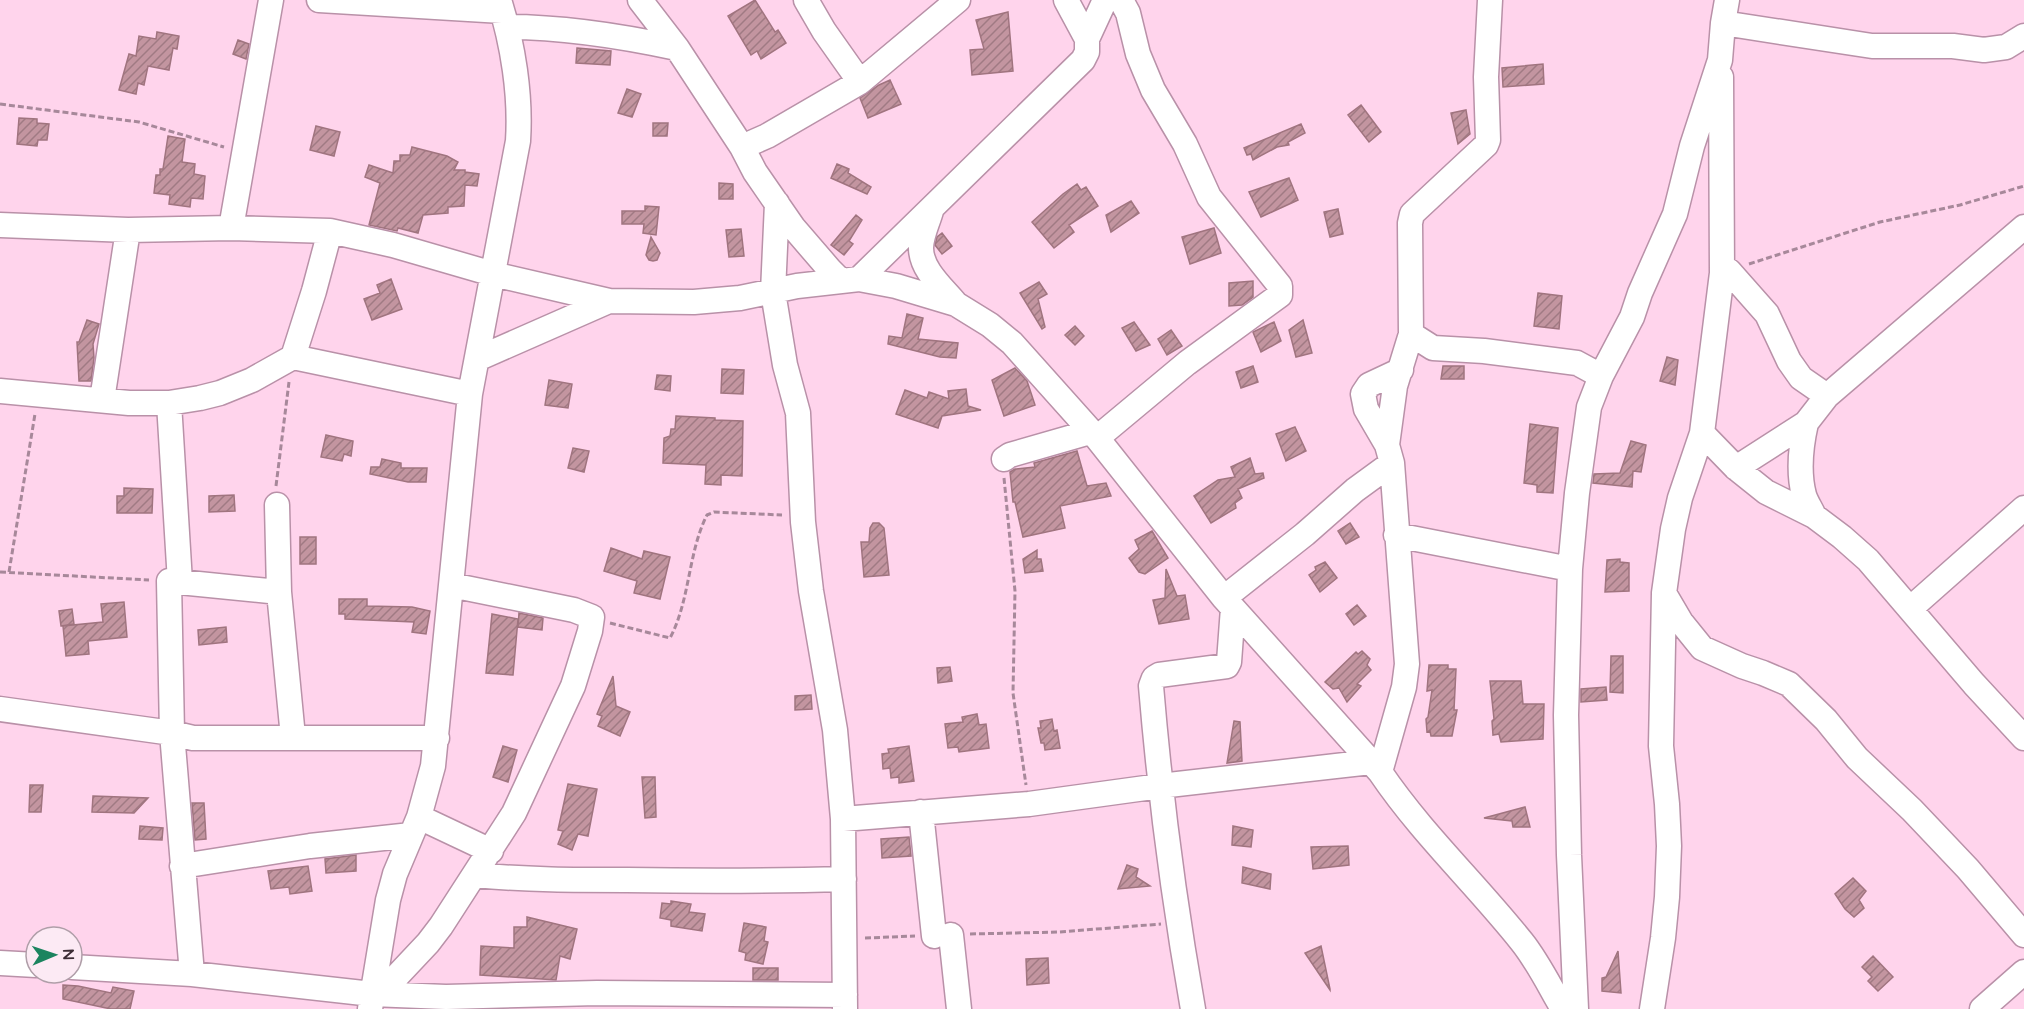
<svg xmlns="http://www.w3.org/2000/svg" width="2024" height="1009" font-family="Quicksand,sans-serif">
	<style>
		.building { fill: url(#building-hatch); stroke: #a0747f; stroke-width: 1.5 }
		.lines { fill: none; stroke-linecap: round; stroke-linejoin: round }
		.minor-casing { stroke: #b991a8; stroke-width: 27 }
		.path { stroke: #a7889a; stroke-width: 3; stroke-dasharray: 6 3; stroke-linecap: butt }
		.minor { stroke: #fff; stroke-width: 24 }
	</style>
	<defs>
		<pattern id="building-hatch" width="6" height="6" patternUnits="userSpaceOnUse" patternTransform="scale(1.5)"><rect width="6" height="6" fill="#c395a0"/><path d="M-1 1l2-2M0 6l6-6M5 7l2-2" fill="none" stroke="#a07a83"/></pattern>
	</defs>
	<rect width="100%" height="100%" fill="#ffd4ec"/>
	<path class="building" d="M755 0 775 32 778 30 786 43 761 59 757 51 751 55 728 16Z
		M1008 12 1013 71 972 75 970 50 984 49 976 20Z
		M157 32 179 36 177 49 173 48 169 70 148 66 144 85 138 83 136 94 119 90 129 54 136 56 139 36 156 39Z
		M238 40 249 44 246 59 233 54Z
		M577 48 611 51 610 65 576 63Z
		M1543 64 1544 84 1503 87 1502 68Z
		M890 80 901 104 868 118 860 98 879 85Z
		M627 89 641 94 632 117 618 113Z
		M1361 105 1381 132 1369 142 1348 115Z
		M1466 110 1470 134 1458 144 1451 113Z
		M19 118 37 119V123L49 124 47 140H38L37 146 17 144Z
		M653 123H668L667 136H653Z
		M1301 124 1305 133 1288 142 1289 145 1277 147 1253 160 1251 154 1247 155 1244 148Z
		M316 126 340 132 334 156 310 150Z
		M168 136 185 139 182 162 195 164 194 174 205 176 203 199 191 198 190 207 169 204 170 195 154 193 156 175H160V169H163Z
		M412 147 447 156 458 162 454 170H465V172L479 174 477 186 465 185 464 206 448 207V213L423 215 418 233 398 228 397 231 369 225 380 183 365 177 369 165 393 173 394 161H400V155H410Z
		M837 164 849 169 848 173 871 187 867 194 831 178Z
		M1289 178 1298 200 1261 217 1249 192Z
		M719 183 733 184V199H719Z
		M1077 184 1081 190 1086 187 1098 206 1069 225 1074 232 1054 248 1032 222 1063 194Z
		M1131 201 1139 213 1111 232 1106 215Z
		M645 206 659 207 656 235 643 233 644 224H622V211H645Z
		M1338 209 1343 234 1330 237 1324 212Z
		M856 215 862 220 849 241 853 244 844 255 831 245Z
		M1214 228 1221 253 1190 264 1182 237Z
		M741 229 744 256 729 257 726 230Z
		M942 233 952 246 942 254 935 245 937 237Z
		M651 237 660 253 657 260 653 261 649 260 646 255Z
		M391 279 402 309 372 320 364 299 380 293 377 285Z
		M1253 281V297L1242 305 1229 306V283Z
		M1039 282 1047 294 1038 299 1045 327 1042 329 1020 293Z
		M1538 293 1562 296 1559 329 1534 326Z
		M907 314 923 318 918 339 958 343 956 358 940 357 888 344 889 336 902 338Z
		M87 320 99 324 93 344 94 358 91 381H79L77 342H79Z
		M1303 320 1312 353 1296 357 1289 330Z
		M1134 322 1150 345 1136 351 1122 328Z
		M1274 322 1281 341 1261 352 1253 332Z
		M1075 326 1084 336 1075 345 1065 335Z
		M1171 330 1182 346 1167 355 1158 339Z
		M1667 357 1678 360 1675 385 1660 381Z
		M1253 366 1258 382 1241 388 1236 372Z
		M1443 366H1464V379H1441Z
		M1015 368 1027 381 1035 405 1004 416 992 380Z
		M722 369 744 370 743 394 721 393Z
		M657 375 671 376 670 391 655 389Z
		M549 380 572 384 568 408 545 405Z
		M966 389 968 406 981 410 942 416 938 428 896 414 905 390 927 398 929 392 949 399 948 391Z
		M676 416 715 418V420L743 421 742 476 721 475V485L705 484 706 465 663 463 664 438 670 436 671 429H675Z
		M1530 424 1558 428 1553 493 1537 492V485L1524 483Z
		M1295 427 1306 451 1286 461 1276 434Z
		M326 435 353 441 351 456 344 454 342 461 321 457Z
		M1631 441 1646 445 1641 472 1633 471 1632 487 1593 483 1594 474 1620 473Z
		M573 448 589 451 584 472 568 468Z
		M1077 451 1087 486 1106 483 1111 496 1060 506 1065 528 1023 537 1015 502H1013L1010 472 1015 469 1035 467 1034 463Z
		M1250 458 1255 474 1263 473 1264 478 1238 489 1242 498 1235 503 1236 508 1211 523 1194 496 1218 480 1235 477 1231 467Z
		M382 459 401 463V468H427L426 482H408L370 474 371 467H380Z
		M124 488 153 489 152 513H117V496H124Z
		M234 495 235 511 209 512V496Z
		M873 523H879L884 528 889 575 864 577 861 542H869L870 528Z
		M1350 523 1359 537 1346 544 1338 531Z
		M1152 531 1168 558 1145 574 1139 572 1129 558 1139 549 1135 540Z
		M300 537H316V564H300Z
		M611 548 642 559 644 551 670 557 660 599 634 593 637 581 604 571Z
		M1037 550V559H1041L1043 571 1025 573 1023 559Z
		M1620 559V562L1629 563V591L1605 592 1607 560Z
		M1325 562 1337 578 1320 592 1309 575 1316 570 1315 567Z
		M1166 569 1177 596 1185 595 1189 619 1159 624 1153 600 1165 598Z
		M339 599H367V606L412 607 430 611 426 634 412 632 414 622 345 619V614H339Z
		M124 602 127 637 88 641 89 654 66 656 63 626 103 622 101 604Z
		M1357 605 1366 616 1354 625 1346 614Z
		M72 609 74 624 61 626 59 611Z
		M519 613 543 618 542 630 518 627Z
		M492 614 518 619 513 675 486 673Z
		M226 627 227 642 199 645 198 630Z
		M1362 651 1370 659 1367 665 1371 670 1357 684 1361 686 1347 702 1339 688 1333 689 1325 682 1356 652 1358 654Z
		M1611 656H1623V693L1610 692Z
		M1429 665H1448V669H1456L1454 710H1457L1452 736H1431L1430 731 1427 732 1426 719 1428 717 1432 690 1427 691Z
		M950 667 952 681 938 683 937 668Z
		M613 676 616 706 630 712 620 736 598 726 602 716 597 714Z
		M1490 681H1521L1523 704H1544L1543 739 1501 742 1499 734 1493 735 1492 721 1494 719Z
		M1606 687 1607 700 1581 702V689Z
		M811 695 812 709 795 710V696Z
		M977 714 979 725 986 724 989 748 959 752 958 747 948 748 945 724 963 722 962 717Z
		M1052 719 1054 731 1057 730 1060 748 1045 750 1044 743H1041L1038 728H1041L1040 721Z
		M1234 721 1240 722 1242 761 1227 763Z
		M503 746 517 750 508 782 493 777Z
		M909 746 914 781 899 783V777L891 778 890 768 883 769 882 754 889 753 888 749Z
		M642 777H655L656 817 645 818Z
		M568 784 597 789 588 836 578 834 572 850 558 844 563 831 558 830Z
		M30 785H43L41 812H29Z
		M93 796 148 798 134 813 92 812Z
		M192 803H204L206 839 195 840Z
		M1525 807 1530 827H1513L1512 821 1484 818Z
		M140 826 163 828 162 840 139 839Z
		M1233 826 1253 830 1251 847 1232 845Z
		M909 837 911 856 882 858 881 839Z
		M1348 846 1349 865 1313 869 1311 847Z
		M356 855V871L326 873 325 859Z
		M1127 865 1138 869 1136 877 1150 886 1118 889Z
		M308 866 312 891 290 894 289 887 271 889 268 871Z
		M1243 867 1271 874 1270 889 1242 883Z
		M1853 878 1866 891 1859 900 1864 908 1854 917 1845 909 1835 894Z
		M671 901 691 904 689 912 705 914 702 931 671 926V920L660 918 662 903 671 904Z
		M527 917 577 929 570 959 560 956 556 980 480 975 481 946 514 948V927H527Z
		M744 923 766 927 764 941 768 942 763 964 745 960 746 953 739 951Z
		M1321 946 1330 989V990L1305 953Z
		M1618 951 1621 993 1602 991V978L1606 977Z
		M1873 956 1893 977 1878 991 1868 981 1872 977 1862 967Z
		M1048 958 1049 983 1027 985 1026 959Z
		M753 968H778V980H753Z
		M63 985 78 986 111 993 113 987 134 991 130 1009H111L63 999Z"/>
	<g class="lines">
		<g class="minor-casing">
			<path id="minor" d="M319 0 502 11
				M640 0 677 48 742 147 755 172 793 227 830 270 840 280
				M806 0 824 31 860 82
				M1066 0 1087 39
				M1723 23 1872 46H1953L1984 50 2006 47 2024 36
				M507 27C564 27 621 36 677 48
				M742 147 767 136 860 82 958 0
				M777 203 773 292 785 365 798 413 803 522 811 591 835 730 843 819 845 1009
				M931 211C928 222 921 236 921 248 921 270 943 288 956 304
				M0 225 128 230 231 228 330 231 393 245 493 274 609 301 694 302 740 298 797 286 859 279 896 286 956 304 990 325 1012 343 1097 438 1224 598 1380 772C1422 834 1476 884 1522 942 1538 962 1550 987 1563 1009
				M231 228 271 0
				M1722 273 1729 271 1767 314 1789 361 1801 378 1827 396
				M859 279 1083 60 1087 52V39L1105 0
				M1411 334 1433 348 1484 351 1577 363 1601 376
				M293 357 470 394
				M477 359 609 301
				M0 391 129 403H169L200 398 220 393 252 380 293 357 314 291 330 231
				M102 400 128 230
				M169 403 180 582
				M1806 423C1801 445 1798 472 1804 495 1806 502 1811 509 1814 516
				M1702 433 1736 468 1766 492 1814 516 1842 537 1868 560 1974 684 2024 738
				M1097 438 1187 363 1280 295V286L1209 197 1185 144 1153 90 1138 54 1128 13 1121 0
				M1387 445 1395 386 1411 334 1410 223 1412 214 1486 145 1488 140 1486 77 1490 0
				M1004 459 1010 455 1090 432
				M1736 468 1806 423 1827 396 2024 227
				M277 505 279 592 293 737
				M1396 535 1570 569
				M1664 593 1681 622 1702 648 1742 666 1763 673 1789 684 1826 720 1857 758 1912 810 1968 869 2024 935
				M1224 598 1305 534 1355 490 1392 463
				M1911 608 2024 508
				M0 709 172 733 193 738H437
				M1380 772 1404 687 1407 664 1392 463 1387 445 1366 409 1363 394 1369 385 1401 370
				M921 812 934 936
				M419 817 491 851
				M843 819 1029 804 1160 786 1371 762
				M182 866 310 846 411 835
				M475 875C526 880 576 880 627 880 700 881 772 881 844 879
				M951 935 959 1009
				M0 963 36 965
				M72 967 192 974 372 994 446 997 597 993 845 995
				M192 974 172 733 169 581 279 592
				M380 994 428 943 441 926 514 813 573 686 590 631 592 617 574 610 451 585
				M370 1009 388 900 395 874 419 817 433 766 470 394 518 141C521 95 513 44 499 0
				M1193 1009C1174 902 1160 794 1151 686L1154 678 1159 675 1227 666 1229 662 1233 608
				M1576 1009 1569 855 1566 715 1570 569 1577 493 1589 407 1601 376 1632 317 1640 293 1675 214 1692 146 1720 60 1723 23 1727 0
				M1652 1009 1663 938 1667 897 1669 846 1667 804 1661 746 1664 593 1673 529 1680 498 1702 433 1722 273 1721 77
				M1982 1009 2024 972"/>
		</g>
		<path class="path" d="M0 104 139 122 224 147
			M1749 264 1880 222 1960 205 2024 186
			M1004 478 1015 591 1013 693 1026 785
			M276 486 289 382
			M0 572 149 580
			M9 572 35 414
			M610 623 670 638C690 601 688 552 707 515L714 512 782 515
			M970 934 1059 932 1161 924
			M865 938 915 936"/>
		<use href="#minor" class="minor"/>
	</g>
	<g transform="translate(54 955) rotate(88)"><circle r="28" fill="#fceaf4" stroke="#af9ea8" stroke-width="1.5"/>
	<path d="M0-4.5L10 22L0 15L-10 22Z" fill="#1c845f"/>
	<text y="-9" font-size="16" font-weight="bold" text-anchor="middle" fill="#3c2c35">N</text>
	</g>
</svg>
